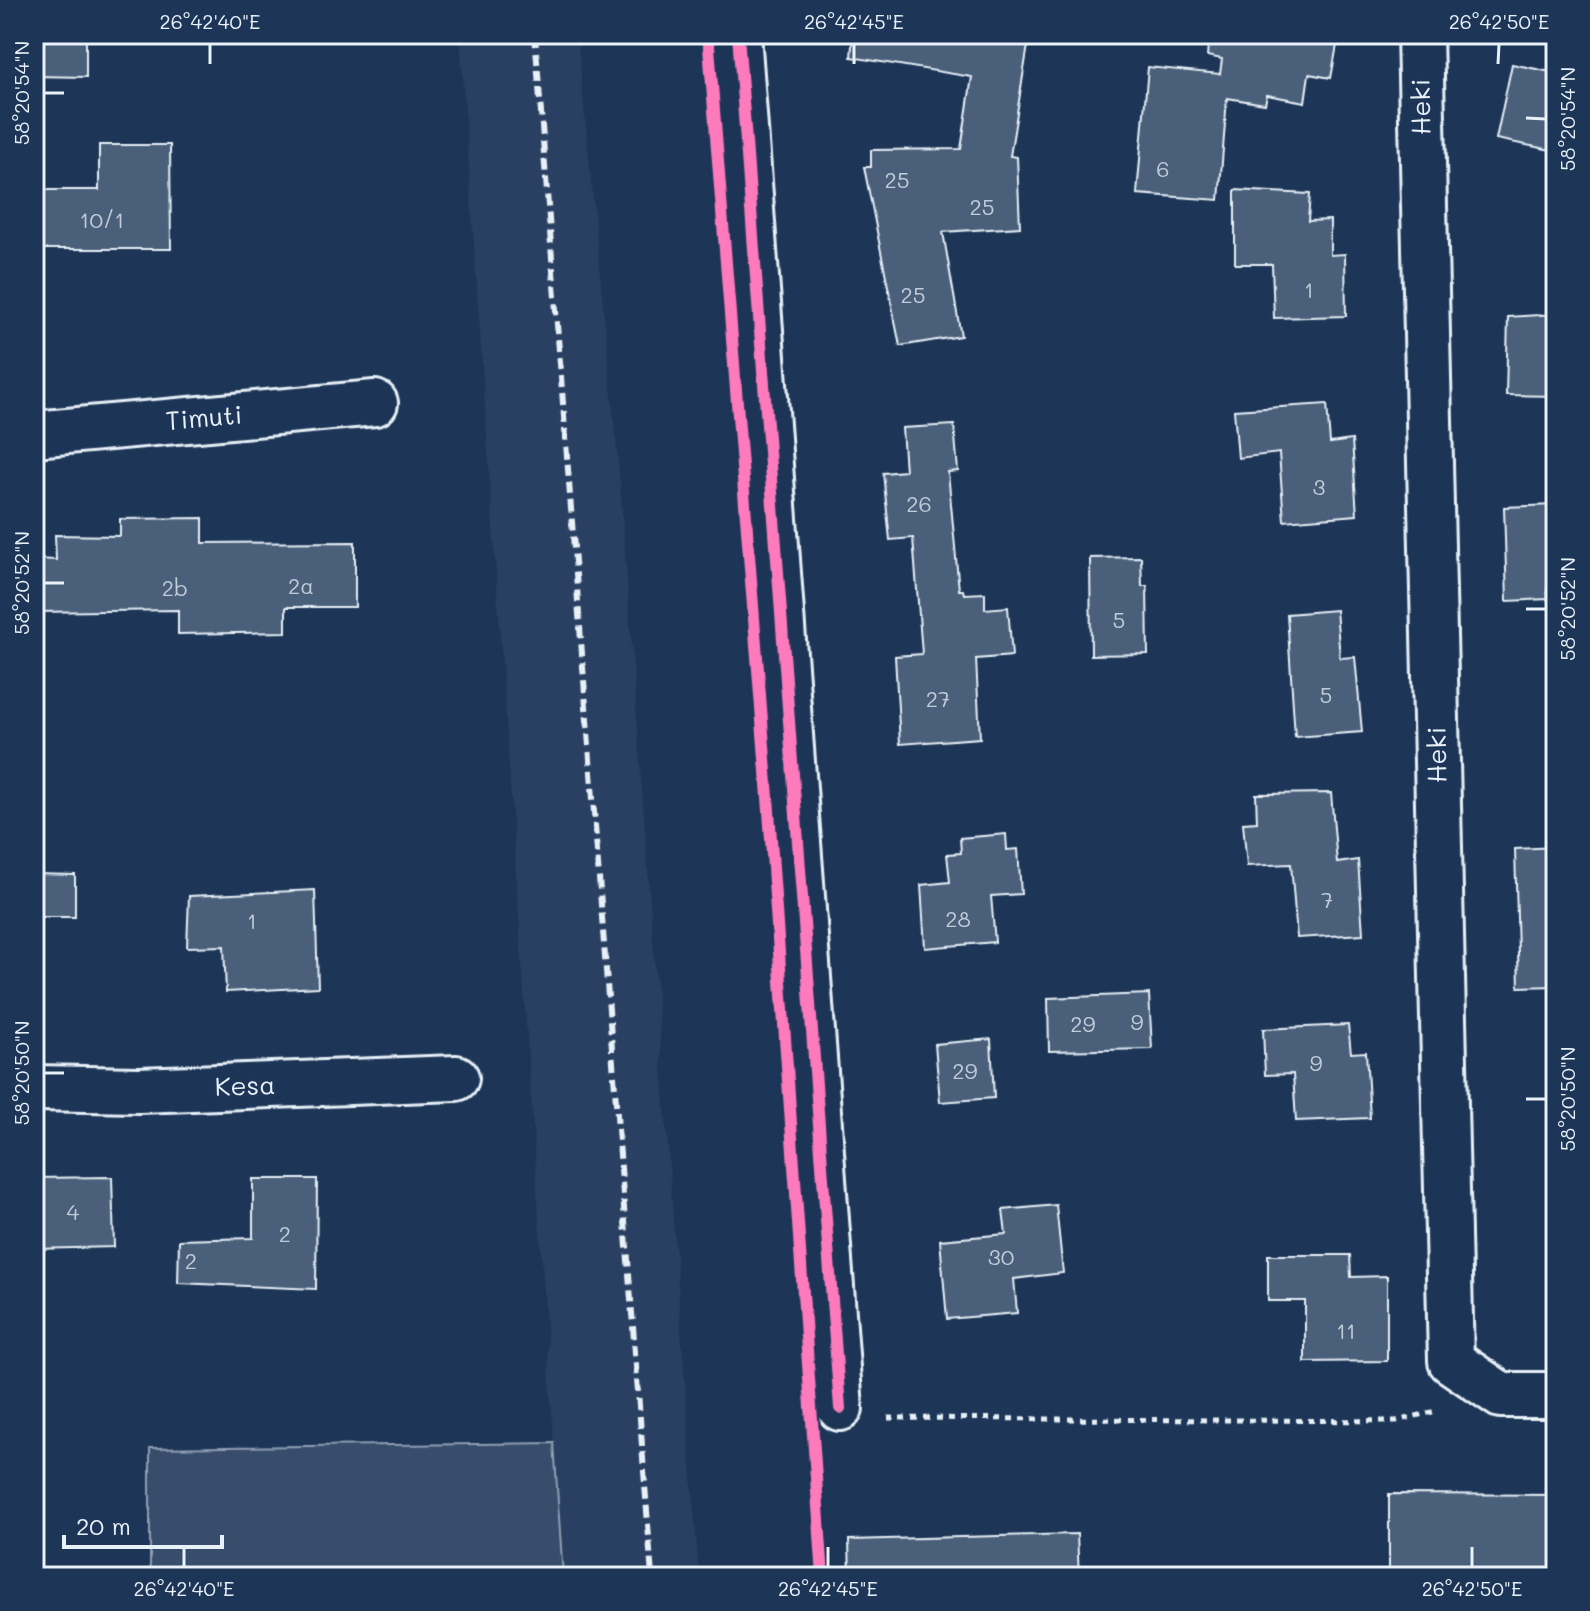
<svg xmlns="http://www.w3.org/2000/svg" width="1590" height="1611" font-family="Mali,sans-serif">
	<style>
		.built { fill: #2a4162 }
		.green { fill: #374d6c; stroke: #909fb2; stroke-width: 2 }
		.building { fill: #495e7a; stroke: #e8f1f8; stroke-width: 2 }
		.lines { fill: none; stroke-linecap: round; stroke-linejoin: round }
		.minor-casing { stroke: #e8f1f8; stroke-width: 50 }
		.path { stroke: #e8f1f8; stroke-width: 5; stroke-dasharray: 6 6; stroke-linecap: butt }
		.minor { stroke: #1d3557; stroke-width: 44 }
		.rail { stroke: #e8f1f8; stroke-width: 6; stroke-dasharray: 12 6; stroke-linecap: butt }
		.cycleway-casing { stroke: #1d3557; stroke-width: 17 }
		.cycleway { stroke: #fd7abc; stroke-width: 12 }
		.ticks { fill: none; stroke: #e8f1f8; stroke-width: 3 }
		.labels { text-anchor: middle; stroke-width: 8; stroke-linejoin: round; paint-order: stroke }
		.number-label { font-size: 22px; fill: #c0ccd8 }
		.street-label { font-size: 26px; fill: #e8f1f8; stroke: #1d3557 }
		.neatline { fill: none; stroke: #e8f1f8; stroke-width: 3 }
		.ticks-label { font-size: 20px; text-anchor: middle; fill: #e8f1f8 }
	</style>
	<rect width="100%" height="100%" fill="#1d3557"/>
	<filter id="ink" filterUnits="userSpaceOnUse"><feTurbulence type="fractalNoise" baseFrequency=".0125" numOctaves="2"/><feDisplacementMap in="SourceGraphic" scale="16" xChannelSelector="R" yChannelSelector="G"/><feConvolveMatrix kernelMatrix="1 2 1 2 8 2 1 2 1" color-interpolation-filters="sRGB"/></filter>
	<g filter="url(#ink)">
		<path class="built" d="M460 34H577L619 471 699 1577H563Z"/>
		<path class="green" d="M554 1443 563 1577H150V1448Z"/>
		<path class="building" d="M34 34H86V77L34 76Z
			M853 34H994L1029 39 1010 156 1017 157 1020 227 943 232 961 336 900 346 864 167H871V150L961 149 972 77 851 57Z
			M1209 34H1339L1331 78 1309 74 1305 102 1267 95 1265 104 1227 98 1219 200 1137 194 1148 67 1220 74 1222 59 1207 56Z
			M1512 64 1556 73V151L1496 139Z
			M99 145H170L171 249H34V190H99Z
			M1235 190 1310 194 1308 221 1330 220V255L1345 254 1346 316 1274 318 1272 264H1235Z
			M1556 314V396L1506 395 1508 317Z
			M1327 404 1330 443 1352 440 1357 515 1284 521 1279 453 1238 458 1234 410Z
			M954 425 958 471 948 472 959 590H963L964 594 985 593V609L1008 607 1012 656 976 659 980 738 900 744 895 656 922 654 913 538 890 540 883 473 905 471 902 428Z
			M1556 505V585L1547 586 1548 599 1507 601 1504 507Z
			M203 518V543L355 542V607H286V632L178 634V610L34 612V559L56 560 55 535 120 536V519Z
			M1141 557 1142 586H1147L1148 654 1091 655 1090 558Z
			M1336 610 1340 658 1355 657 1362 732 1295 737 1287 614Z
			M1331 793 1337 863 1358 860 1363 934 1297 938 1291 864 1247 866 1243 823 1257 822 1256 794Z
			M1006 834 1007 850 1018 849 1021 894 991 896 995 942 925 948 921 885 950 882 947 854 961 853 960 838Z
			M1556 847V986L1519 987 1515 849Z
			M34 874 75 875V917H34Z
			M315 890 318 987 226 992 224 946 187 947 189 896Z
			M1149 994 1152 1049 1049 1051 1048 998Z
			M1348 1025 1351 1053 1366 1052 1370 1118 1296 1121 1293 1074 1265 1075 1263 1029Z
			M991 1039 994 1098 940 1102 935 1044Z
			M112 1177 114 1247 34 1249V1178Z
			M253 1179H317L316 1289 178 1283 179 1240 253 1238Z
			M1056 1205 1063 1273 1014 1279 1017 1313 947 1319 940 1240 1006 1234 1003 1210Z
			M1268 1255H1350L1351 1277 1387 1276V1361L1305 1362V1301H1268Z
			M1389 1494 1556 1495V1577H1389Z
			M1077 1534 1079 1577H850L849 1540Z"/>
		<g class="lines">
			<g class="minor-casing">
				<path id="minor" d="M738 34 840 1408
					M1420 34 1451 1361 1501 1395H1556
					M34 434 375 403
					M34 1088 139 1090 456 1078"/>
			</g>
			<path class="path" d="M888 1418 1396 1421 1436 1411"/>
			<use href="#minor" class="minor"/>
			<path class="rail" d="M535 34 652 1577"/>
			<g class="cycleway-casing">
				<path id="cycleway" d="M708 34 768 797 823 1577
					M738 34 840 1408"/>
			</g>
			<use href="#cycleway" class="cycleway"/>
		</g>
	</g>
	<path class="ticks" d="M210 64V44M854 64V44M1498 64 1499 44M44 93H64M1526 118 1546 119M44 583H64M1526 609H1546M44 1073H64M1526 1099H1546M184 1567V1547M828 1567V1547M1472 1567V1547"/>
	<g class="labels">
		<g class="number-label">
			<text x="1163" y="177">6</text>
			<text x="897" y="188">25</text>
			<text x="982" y="215">25</text>
			<text x="102" y="228">10/1</text>
			<text x="1309" y="298">1</text>
			<text x="913" y="303">25</text>
			<text x="1319" y="495">3</text>
			<text x="919" y="512">26</text>
			<text x="301" y="594">2a</text>
			<text x="175" y="596">2b</text>
			<text x="1119" y="628">5</text>
			<text x="1326" y="703">5</text>
			<text x="938" y="707">27</text>
			<text x="1327" y="908">7</text>
			<text x="958" y="927">28</text>
			<text x="252" y="929">1</text>
			<text x="1137" y="1030">9</text>
			<text x="1083" y="1032">29</text>
			<text x="1316" y="1071">9</text>
			<text x="965" y="1079">29</text>
			<text x="73" y="1220">4</text>
			<text x="285" y="1242">2</text>
			<text x="1001" y="1265">30</text>
			<text x="191" y="1269">2</text>
			<text x="1346" y="1339">11</text>
		</g>
		<g class="street-label">
			<text transform="translate(1421 107) rotate(-91)" y="9">Heki</text>
			<text transform="translate(204 418) rotate(-5)" y="9">Timuti</text>
			<text transform="translate(1437 755) rotate(-91)" y="9">Heki</text>
			<text transform="translate(245 1086) rotate(-2)" y="9">Kesa</text>
		</g>
	</g>
	<rect width="1590" height="1611" fill="none" stroke="#1d3557" stroke-width="88"/>
	<path d="M64 1535v12h158v-12" fill="none" stroke="#e8f1f8" stroke-width="4"/>
	<text x="76" y="1535" font-size="24" fill="#e8f1f8" stroke="#1d3557" stroke-width="6" paint-order="stroke">20 m</text>
	<rect x="44" y="44" width="1502" height="1523" class="neatline"/>
	<g class="ticks-label">
		<text x="210" y="29">26°42'40"E</text>
		<text x="854" y="29">26°42'45"E</text>
		<text x="1499" y="29">26°42'50"E</text>
		<text transform="translate(22 93) rotate(-90)" y="7">58°20'54"N</text>
		<text transform="translate(1568 119) rotate(-90)" y="7">58°20'54"N</text>
		<text transform="translate(22 583) rotate(-90)" y="7">58°20'52"N</text>
		<text transform="translate(1568 609) rotate(-90)" y="7">58°20'52"N</text>
		<text transform="translate(22 1073) rotate(-90)" y="7">58°20'50"N</text>
		<text transform="translate(1568 1099) rotate(-90)" y="7">58°20'50"N</text>
		<text x="184" y="1596">26°42'40"E</text>
		<text x="828" y="1596">26°42'45"E</text>
		<text x="1472" y="1596">26°42'50"E</text>
	</g>
</svg>
